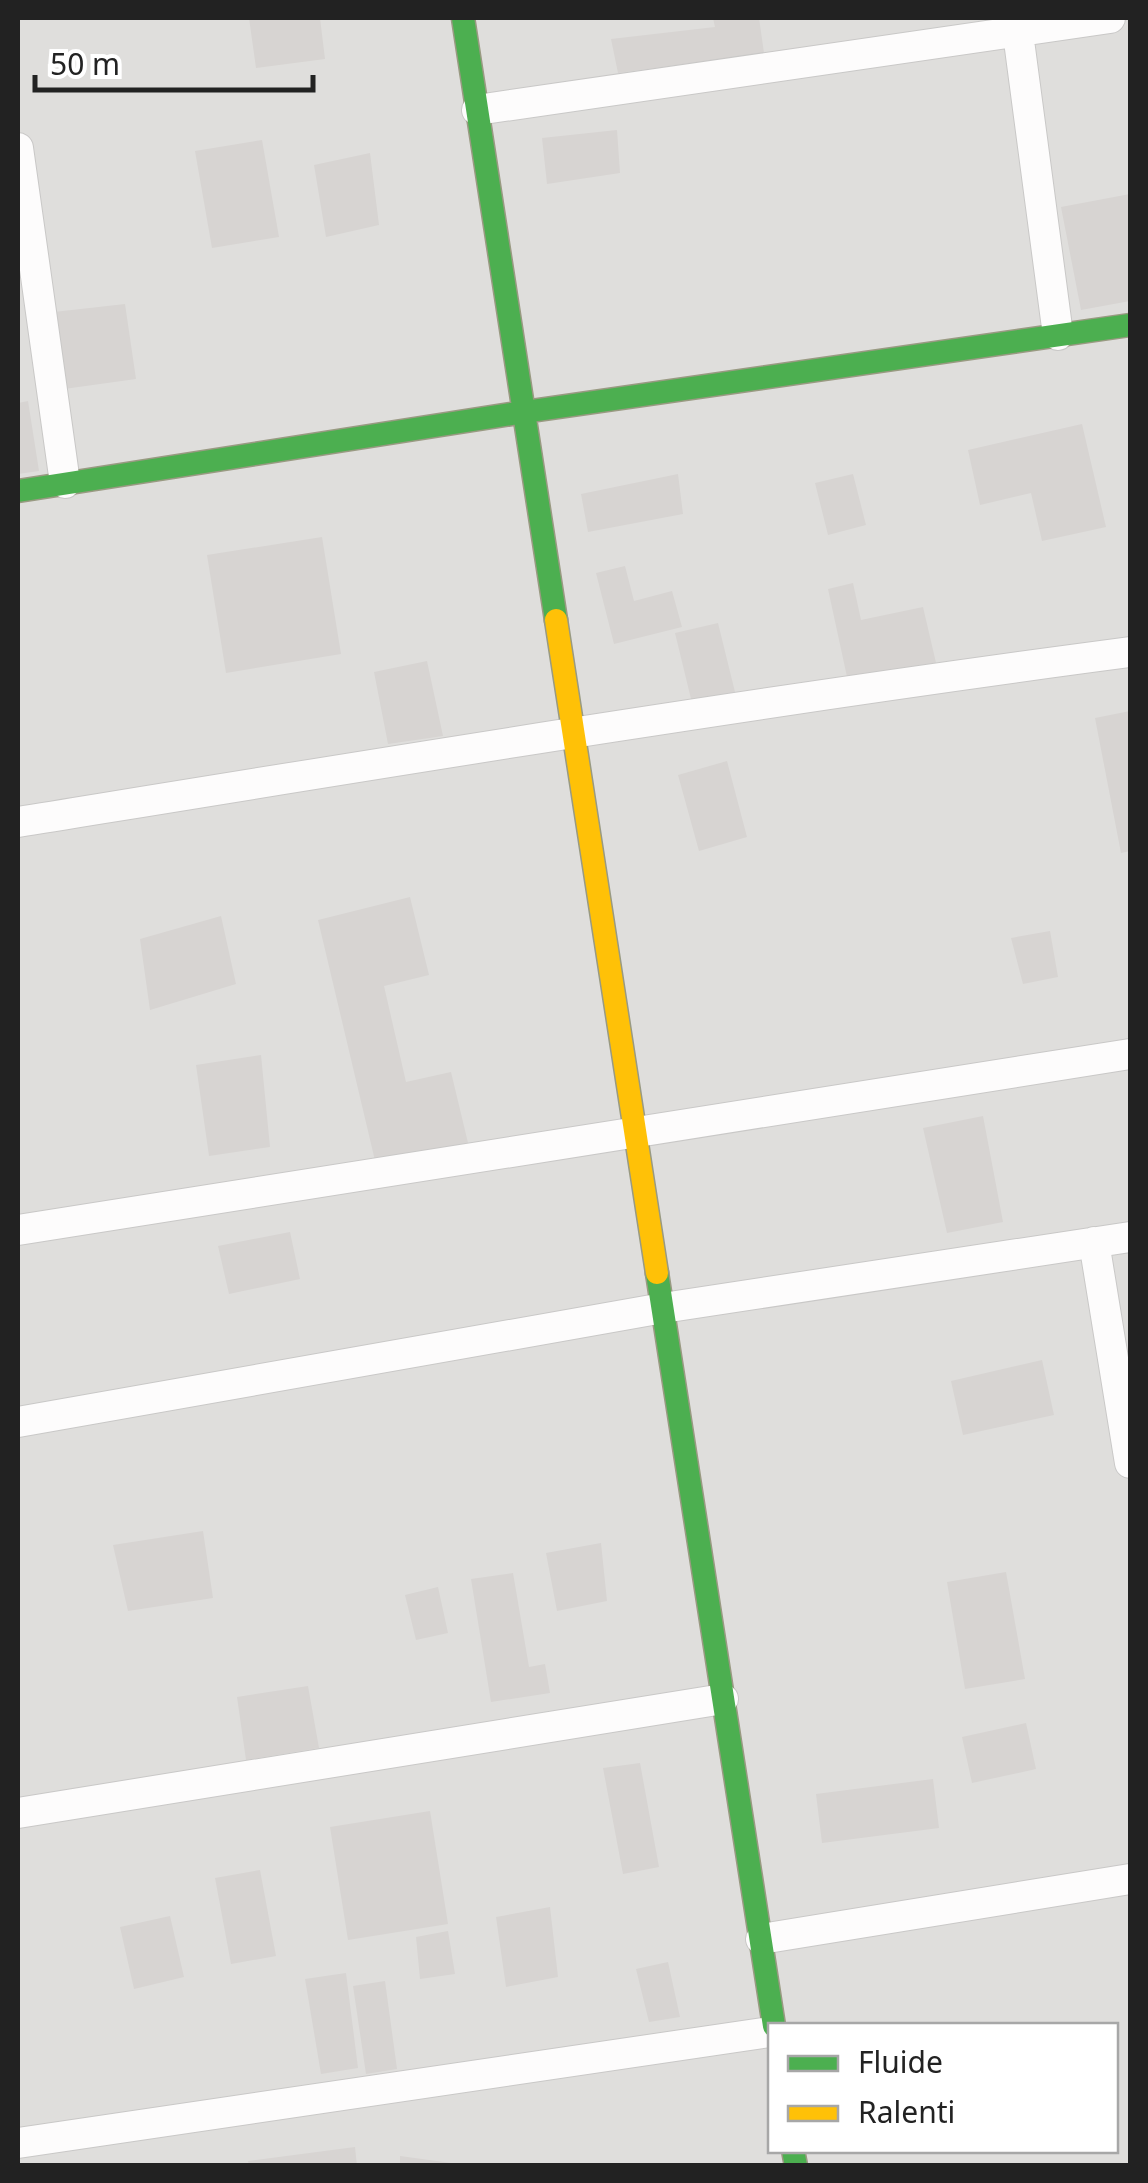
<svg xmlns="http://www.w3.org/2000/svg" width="1148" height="2183" font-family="'Noto Sans',sans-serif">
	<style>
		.residential { fill: #dfdedc; fill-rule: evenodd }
		.building { fill: #d7d4d2 }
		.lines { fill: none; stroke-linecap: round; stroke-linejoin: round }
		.street-casing { stroke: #c9c8c7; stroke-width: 32 }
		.fast-casing { stroke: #999a82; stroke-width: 25 }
		.slow-casing { stroke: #999a82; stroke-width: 25 }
		.street { stroke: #fdfcfc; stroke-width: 30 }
		.fast { stroke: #4caf50; stroke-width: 22 }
		.slow { stroke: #ffc107; stroke-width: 22 }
	</style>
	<rect width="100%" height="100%" fill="#f0eeeb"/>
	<path class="residential" d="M18 18H1130V2165H18ZM770 2026H1116V2150H770Z"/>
	<path class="building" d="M249 18H320L325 59 256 68Z
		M713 18H759L764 53 618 73 611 39 715 27Z
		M617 130 620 173 547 184 542 138Z
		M262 140 279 237 212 248 195 151Z
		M370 153 379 225 326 237 314 165Z
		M1130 194V301L1081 310 1061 207Z
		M125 304 136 379 64 389 54 312Z
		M28 401 39 471 18 474V403Z
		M1082 424 1106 527 1042 541 1031 493 980 505 968 450Z
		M678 474 683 514 588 532 581 494Z
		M853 474 866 525 828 535 815 483Z
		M322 537 341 654 226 673 207 555Z
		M625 566 634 601 672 591 682 627 614 644 596 573Z
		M853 583 861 620 923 607 937 667 849 686 828 589Z
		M718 623 735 692 692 703 675 633Z
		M427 661 443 736 388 744 374 672Z
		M1130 711V851L1121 853 1095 718Z
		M727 761 747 837 699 851 678 775Z
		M410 897 429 975 384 986 406 1082 451 1072 469 1147 377 1169 318 920Z
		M221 916 236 984 150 1010 140 939Z
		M1050 931 1058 977 1023 984 1011 938Z
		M261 1055 270 1147 209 1156 196 1065Z
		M983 1116 1003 1222 947 1233 923 1128Z
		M290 1232 300 1279 229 1294 218 1246Z
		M1042 1360 1054 1415 963 1435 951 1381Z
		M203 1531 213 1598 128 1611 113 1545Z
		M601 1543 607 1601 557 1611 546 1553Z
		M1006 1572 1025 1679 965 1689 947 1582Z
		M513 1573 529 1667 545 1664 550 1693 491 1702 471 1579Z
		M438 1587 448 1633 416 1640 405 1595Z
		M308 1686 319 1748 246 1760 237 1697Z
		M1026 1723 1036 1769 972 1783 962 1737Z
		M640 1763 659 1867 623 1874 603 1768Z
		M933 1779 939 1828 822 1843 816 1794Z
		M430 1811 448 1924 348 1940 330 1827Z
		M260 1870 276 1956 231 1964 215 1878Z
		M550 1907 558 1977 506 1987 496 1917Z
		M170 1916 184 1977 134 1989 120 1927Z
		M448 1931 455 1974 420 1979 416 1937Z
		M668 1962 680 2017 649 2022 636 1969Z
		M346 1973 358 2068 321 2074 305 1979Z
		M385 1981 397 2069 366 2074 353 1986Z
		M355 2147 357 2166H249L248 2161Z
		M400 2156 451 2163V2166H400Z"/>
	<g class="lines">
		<g class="street-casing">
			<path id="street" d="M1016 18 1058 335
				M477 110 1110 18
				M18 148 65 483
				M18 822C388 762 758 701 1130 652
				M18 1230 1130 1054
				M1094 1242 1130 1463
				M18 1422 663 1308 1130 1237
				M18 1813 723 1699
				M761 1939 1130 1879
				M18 2143 770 2032"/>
		</g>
		<g class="fast-casing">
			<path id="fast" d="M463 18 556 620
				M18 491 524 412 1130 325
				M657 1273 774 2026
				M793 2150 796 2166"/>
		</g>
		<g class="slow-casing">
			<path id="slow" d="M556 620 657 1273"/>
		</g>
		<use href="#street" class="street"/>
		<use href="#fast" class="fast"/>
		<use href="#slow" class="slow"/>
	</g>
	<rect width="1148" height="2183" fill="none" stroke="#222222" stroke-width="40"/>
	<rect x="768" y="2023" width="350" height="130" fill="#ffffff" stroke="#a7a7a7" stroke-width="2.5"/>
	<rect x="788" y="2056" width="50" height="15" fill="#4caf50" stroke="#a7a7a7" stroke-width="2.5"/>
	<text x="858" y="2073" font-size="30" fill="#222222">Fluide</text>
	<rect x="788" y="2106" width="50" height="15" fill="#ffc107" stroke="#a7a7a7" stroke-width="2.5"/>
	<text x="858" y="2123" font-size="30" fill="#222222">Ralenti</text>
	<path d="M35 75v15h278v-15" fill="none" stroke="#222222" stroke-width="5"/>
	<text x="50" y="75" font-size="30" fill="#222222" stroke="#ffffff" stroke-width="8" paint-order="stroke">50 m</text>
</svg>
